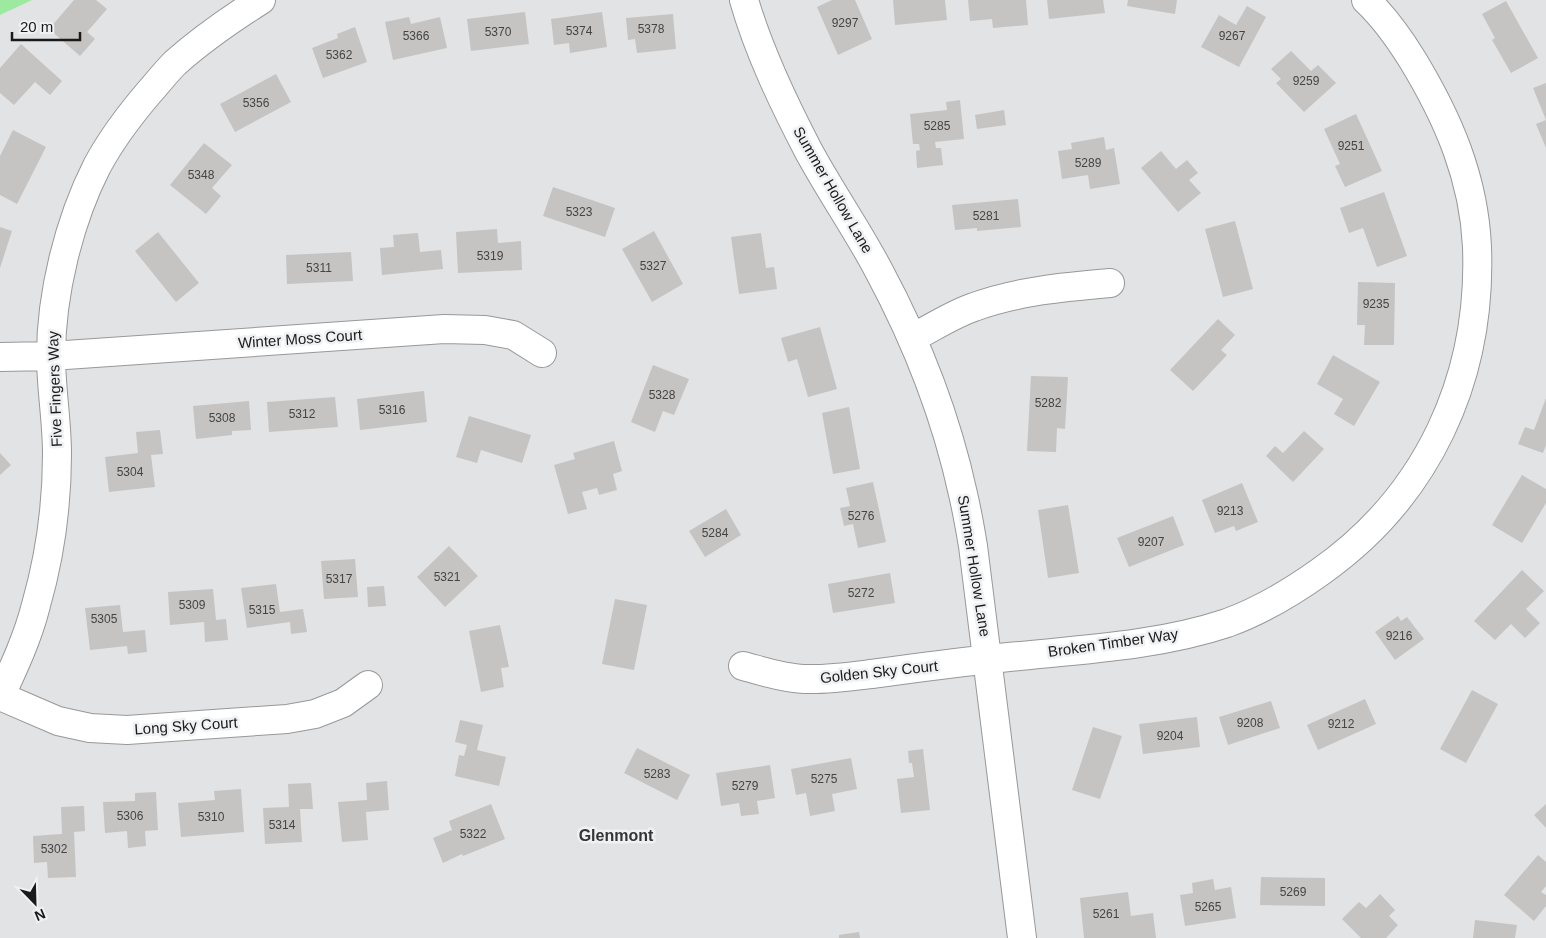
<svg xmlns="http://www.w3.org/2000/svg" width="1546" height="938" font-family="Arial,sans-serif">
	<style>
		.green { fill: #9de9a0 }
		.building { fill: #c5c4c3 }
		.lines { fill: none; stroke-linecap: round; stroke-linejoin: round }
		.minor-casing { stroke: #979899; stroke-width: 30 }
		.minor { stroke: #fff; stroke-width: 28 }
		.labels { text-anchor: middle; stroke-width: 5; stroke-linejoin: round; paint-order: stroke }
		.number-label { font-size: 12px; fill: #454445 }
		.street-label { font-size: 15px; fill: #1a1a1b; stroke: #eff1f2 }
		.neighbourhood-label { font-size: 16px; font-weight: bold; fill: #343536; stroke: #eff1f2 }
	</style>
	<rect width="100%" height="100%" fill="#e2e3e5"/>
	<path class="green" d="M0 0H32L0 15Z"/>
	<path class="building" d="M74 0H96L107 9 87 32 95 39 80 56 49 29Z
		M832 0H855L872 39 838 55 817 7Z
		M893 0H945L947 20 895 25Z
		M968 0H1026L1028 25 993 28 992 19 970 21Z
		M1047 0H1103L1105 13 1049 19Z
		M1128 0H1177L1175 14 1127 6Z
		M1506 1 1538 58 1511 73 1492 40 1495 38 1482 14Z
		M1247 6 1266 17 1239 67 1201 47 1219 15 1236 25Z
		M525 12 529 44 471 51 467 19Z
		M602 12 607 47 570 53 569 43 554 45 551 19Z
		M673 14 676 49 637 53 635 39 628 40 626 18Z
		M409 17 411 24 440 17 447 48 393 60 385 22Z
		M355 27 367 62 323 78 312 48 338 38 337 34Z
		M21 44 62 81 50 95 35 82 14 105 0 93V68Z
		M1291 51 1311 71 1318 65 1336 83 1304 112 1276 83 1281 79 1271 69Z
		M276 74 291 102 235 132 220 104Z
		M1546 83V148L1536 124 1546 120 1533 88Z
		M960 100 964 139 935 142 936 148H941L943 165 917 168 916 151 920 150 919 144H913L910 114 947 110 946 102Z
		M1004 110 1006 125 977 129 975 115Z
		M1356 114 1382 171 1345 187 1335 166 1340 164 1324 129Z
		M13 130 46 147 17 204 0 195V156Z
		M1104 137 1106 150 1114 148 1120 184 1090 189 1088 175 1062 179 1058 151 1072 149 1071 143Z
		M204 143 232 165 212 188 221 196 206 214 170 185Z
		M1161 151 1176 169 1187 160 1198 173 1189 180 1201 193 1178 212 1141 168Z
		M553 187 615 208 605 237 543 216Z
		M1384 192 1407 256 1377 267 1363 228 1349 233 1340 208Z
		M1018 199 1021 227 977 231V228L955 230 952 205Z
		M1235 221 1253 289 1223 297 1205 229Z
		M0 227 12 231 0 268Z
		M497 229 498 243 521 241 522 270 458 273 456 232Z
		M654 231 683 284 652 302 622 249Z
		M158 232 199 283 176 302 135 251Z
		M418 233 420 252 441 250 443 269 382 275 380 248 394 247 393 235Z
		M761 233 766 268 774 267 777 289 739 294 731 237Z
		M351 252 353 281 287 284 286 255Z
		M1358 282 1395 283 1394 345H1364L1365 325H1357Z
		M1218 319 1235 335 1221 350 1227 355 1193 391 1170 370Z
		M820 327 837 389 808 397 797 359 788 362 781 338Z
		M1333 355 1380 382 1354 426 1334 414 1343 399 1317 384Z
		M653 365 689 379 674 415 663 411 655 432 631 422Z
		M1031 376 1068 377 1065 429 1057 428 1056 452 1027 451Z
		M424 391 427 422 360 430 357 399Z
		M335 397 338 427 269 432 267 402Z
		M1546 398V445L1543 453 1518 444 1525 427 1534 430Z
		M249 401 251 430 232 431V435L196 439 193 406Z
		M849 407 860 469 833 474 822 413Z
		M469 416 531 435 522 463 481 450 477 463 456 457Z
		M160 430 163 454 151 455 155 487 109 492 105 457 138 453 136 432Z
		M1304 431 1324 449 1293 482 1266 456 1275 446 1283 453Z
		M614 441 622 471 613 474 617 490 599 495 597 488 582 492 587 509 568 514 554 465 575 459 573 453Z
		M0 453 11 465 0 475Z
		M1522 475 1546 489V503L1522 543 1492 525Z
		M873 482 886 542 858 548 853 524 844 526 840 508 850 506 846 488Z
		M1242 483 1258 522 1236 531 1234 526 1215 533 1202 500Z
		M1068 505 1079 573 1048 578 1038 510Z
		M726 509 741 535 705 557 689 531Z
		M1173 516 1184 545 1129 567 1117 538Z
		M449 546 478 576 445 607 417 577Z
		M355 559 358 597 324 599 321 561Z
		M1522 570 1544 591 1526 609 1540 623 1525 638 1511 624 1495 640 1474 621Z
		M890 573 895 603 833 613 828 584Z
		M276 584 280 612 303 609 307 632 291 634 290 622 247 628 241 588Z
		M384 586 386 606 368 607 367 587Z
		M213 589 216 620 226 619 228 640 205 642 204 622 170 625 168 592Z
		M615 599 647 605 634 670 602 664Z
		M120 605 123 632 145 630 147 652 128 654 127 646 90 650 85 608Z
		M1398 616 1401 621 1407 617 1424 639 1395 660 1375 632Z
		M500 625 509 667 501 668 504 687 481 692 469 631Z
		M1472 690 1498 704 1466 763 1440 749Z
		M1365 699 1376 724 1318 750 1307 725Z
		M1271 701 1280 728 1228 745 1219 717Z
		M1197 717 1200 747 1143 754 1139 724Z
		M460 720 483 725 477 750 506 757 499 786 455 776 459 755 464 756 467 745 455 742Z
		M1093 727 1122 736 1100 799 1072 790Z
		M637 748 690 775 677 800 624 773Z
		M923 749 930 810 901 813 897 779 914 777 912 763H909L908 751Z
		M851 758 857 789 832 794 835 811 810 816 806 793 796 795 791 769Z
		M770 765 775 798 757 801 759 814 741 816 739 803 721 806 716 773Z
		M387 781 389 810 366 812 368 840 342 842 338 802 367 800 366 783Z
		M311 783 313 809H300L302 842 265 844 263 808 289 807 288 784Z
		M241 789 244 832 181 837 178 803 215 800 214 791Z
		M156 792 158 830 145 831 146 846 128 848 127 831 105 833 103 802 135 801V793Z
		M491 804 505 839 463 856 462 854 443 863 433 838 452 830 449 821Z
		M1546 804V828L1534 815Z
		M84 806 85 831 74 832 76 877 48 878 47 862 34 863 33 836 62 834 61 807Z
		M1538 855 1546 862V886L1541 892 1546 895V906L1534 921 1504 895Z
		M1261 877 1325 878V906L1260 905Z
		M1213 879 1215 890 1231 887 1236 918 1185 926 1180 895 1193 893 1192 883Z
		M1128 892 1131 916 1153 913 1156 938H1084L1080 898Z
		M1380 894 1395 910 1389 916 1398 925 1386 938H1361L1342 919 1359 902 1366 908Z
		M1475 920 1517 925 1515 938H1473Z
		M859 932 860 938H839V935Z"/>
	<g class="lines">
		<g class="minor-casing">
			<path id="minor" d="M744 0C759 52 783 102 808 150 830 191 857 229 879 271 916 340 946 416 963 494 967 511 970 528 973 546L1022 938
				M912 338C932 328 953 314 974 307 1018 291 1064 287 1110 283
				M0 357 51 356 444 329 485 330 513 335 542 353
				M743 666C762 671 783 678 804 679 829 680 854 676 879 673 916 668 954 663 991 659 1069 650 1152 648 1227 623 1260 611 1292 592 1320 572 1428 496 1482 378 1477 247 1474 178 1448 118 1412 59 1399 38 1384 17 1366 0
				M0 696 58 721 90 728 127 730 287 719 315 714 343 703 368 685
				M0 697C14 667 28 637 36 605 50 556 57 505 57 454 57 421 51 388 51 356 51 294 69 221 97 166 111 140 132 112 152 89 159 81 167 71 175 63 202 39 231 19 261 0"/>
		</g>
		<use href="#minor" class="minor"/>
	</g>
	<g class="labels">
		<g class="number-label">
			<text x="845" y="27">9297</text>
			<text x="651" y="33">5378</text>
			<text x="579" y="35">5374</text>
			<text x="498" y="36">5370</text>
			<text x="416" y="40">5366</text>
			<text x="1232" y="40">9267</text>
			<text x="339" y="59">5362</text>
			<text x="1306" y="85">9259</text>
			<text x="256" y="107">5356</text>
			<text x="937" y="130">5285</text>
			<text x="1351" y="150">9251</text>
			<text x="1088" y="167">5289</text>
			<text x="201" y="179">5348</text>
			<text x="579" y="216">5323</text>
			<text x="986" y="220">5281</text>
			<text x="490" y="260">5319</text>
			<text x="653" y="270">5327</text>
			<text x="319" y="272">5311</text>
			<text x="1376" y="308">9235</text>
			<text x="662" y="399">5328</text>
			<text x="1048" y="407">5282</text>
			<text x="392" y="414">5316</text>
			<text x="302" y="418">5312</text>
			<text x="222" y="422">5308</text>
			<text x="130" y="476">5304</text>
			<text x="1230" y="515">9213</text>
			<text x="861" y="520">5276</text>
			<text x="715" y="537">5284</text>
			<text x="1151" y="546">9207</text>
			<text x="447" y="581">5321</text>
			<text x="339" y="583">5317</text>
			<text x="861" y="597">5272</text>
			<text x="192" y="609">5309</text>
			<text x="262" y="614">5315</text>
			<text x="104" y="623">5305</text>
			<text x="1399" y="640">9216</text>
			<text x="1250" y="727">9208</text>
			<text x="1341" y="728">9212</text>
			<text x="1170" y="740">9204</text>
			<text x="657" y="778">5283</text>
			<text x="824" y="783">5275</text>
			<text x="745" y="790">5279</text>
			<text x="130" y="820">5306</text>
			<text x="211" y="821">5310</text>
			<text x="282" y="829">5314</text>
			<text x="473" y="838">5322</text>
			<text x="54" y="853">5302</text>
			<text x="1293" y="896">5269</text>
			<text x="1208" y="911">5265</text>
			<text x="1106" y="918">5261</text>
		</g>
		<g class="street-label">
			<text transform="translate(833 190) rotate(60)" y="5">Summer Hollow Lane</text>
			<text transform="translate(300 339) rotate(-4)" y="5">Winter Moss Court</text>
			<text transform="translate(55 389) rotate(-92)" y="5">Five Fingers Way</text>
			<text transform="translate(974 566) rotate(81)" y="5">Summer Hollow Lane</text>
			<text transform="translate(1113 643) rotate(-8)" y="5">Broken Timber Way</text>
			<text transform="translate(879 672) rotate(-6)" y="5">Golden Sky Court</text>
			<text transform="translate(186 726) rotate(-4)" y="5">Long Sky Court</text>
		</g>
		<g class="neighbourhood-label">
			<text x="616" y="841">Glenmont</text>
		</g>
	</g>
	<g transform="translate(35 903) rotate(157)" stroke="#eff1f2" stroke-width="4" paint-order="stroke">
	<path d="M0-4L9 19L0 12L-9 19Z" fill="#1a1a1b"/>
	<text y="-8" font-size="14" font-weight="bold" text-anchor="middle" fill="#1a1a1b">N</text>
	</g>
	<path d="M12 32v8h68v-8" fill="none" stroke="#1a1a1b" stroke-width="2.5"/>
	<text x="20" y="32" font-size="15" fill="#1a1a1b" stroke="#eff1f2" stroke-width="4" paint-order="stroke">20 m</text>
</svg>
